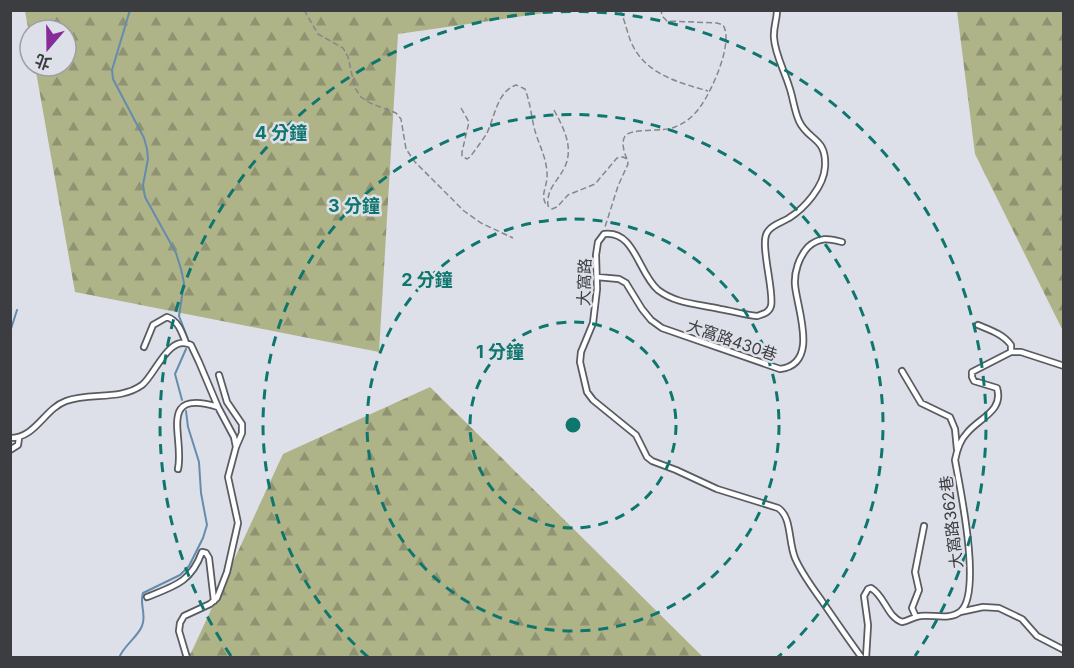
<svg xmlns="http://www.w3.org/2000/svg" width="1074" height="668" font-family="Inter,'Noto Sans TC',sans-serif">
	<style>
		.forest { fill: url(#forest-firs) }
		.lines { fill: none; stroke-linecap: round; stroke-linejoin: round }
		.stream { stroke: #658cad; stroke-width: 2 }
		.lane-casing { stroke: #595b62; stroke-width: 8 }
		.path { stroke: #85878c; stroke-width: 1.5; stroke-dasharray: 6 3; stroke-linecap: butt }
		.lane { stroke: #fff; stroke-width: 4.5 }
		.ring { fill: none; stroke: #0f766e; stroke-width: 3; stroke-dasharray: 10 8 }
		.labels { text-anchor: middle; stroke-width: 5; stroke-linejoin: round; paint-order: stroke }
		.street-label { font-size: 16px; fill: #3c3d40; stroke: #dee0e9 }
		.centre { fill: #0f766e; stroke: #dee0e9; stroke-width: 3 }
		.ring-label { font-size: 18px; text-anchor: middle; font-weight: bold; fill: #0f766e; stroke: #dee0e9; stroke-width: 5; stroke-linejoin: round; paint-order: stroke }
	</style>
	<defs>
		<pattern id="forest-firs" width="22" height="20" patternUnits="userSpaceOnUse" patternTransform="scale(1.5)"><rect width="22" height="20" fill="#aeb388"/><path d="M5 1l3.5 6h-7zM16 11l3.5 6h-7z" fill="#8f9371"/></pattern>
	</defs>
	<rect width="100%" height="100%" fill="#dee0e9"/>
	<path class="forest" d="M25 11V10L558 11 398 34 379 352 75 292 35 66H66V30H30V39Z
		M957 11H1063V331L975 154Z
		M430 387 703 657 174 658 191 653 283 454Z"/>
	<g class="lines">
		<path class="stream" d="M130 10 112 70 113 79 144 138 147 149 148 159 143 185 145 197 176 253 181 269 184 283 179 316 188 339
			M10 332 17 310
			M182 400 175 374 186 349
			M119 658C124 645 137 638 142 626 147 615 139 604 143 593L180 575 189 566 203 538 207 525 201 493 199 462 188 427 186 411"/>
		<g class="lane-casing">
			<path id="lane" d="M777 10C777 20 773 28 774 38 775 54 784 70 789 86 793 97 794 110 799 121 808 141 827 137 825 167 824 186 805 208 789 218 783 222 774 224 769 230 766 233 765 237 765 242 764 258 774 295 771 306 769 313 763 314 757 316 744 315 733 311 720 309 699 304 676 304 658 290 638 273 635 230 604 234L598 242 596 255 597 289 593 323 581 352 580 362 587 392 593 400 636 435 647 457 652 461 676 470 717 489 778 508C792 517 788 541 795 558 802 574 812 587 822 601 835 620 848 639 862 658
				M597 277 619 279 626 283 642 309 651 320 662 328 780 369C820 364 797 309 795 285 794 272 799 257 808 247 819 237 829 238 842 242
				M144 347 153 325 167 317C179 321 182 333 186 343
				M1011 352H1021L1064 366
				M902 371 921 403 950 417 955 429 957 449
				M219 375 227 402 242 424V433L236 447
				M10 438C36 438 44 409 66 401 90 392 120 401 142 385 155 375 169 333 191 345L199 362 218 407 234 437 236 447 228 477 238 523 227 572 217 598 210 604 184 616 180 623 179 631 187 658
				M10 450 18 445 19 438
				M178 469C185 438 156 388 218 407
				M147 597C175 586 191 582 202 552L206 553 209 558 214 601
				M960 612 983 607 999 608 1022 619 1037 636 1064 650
				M916 617 912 608 919 590 915 572 924 526
				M866 658 868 625 864 596 868 589 871 588C885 596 887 617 902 622 908 621 913 617 920 616 932 614 950 621 961 611 982 591 960 488 955 460 957 450 960 440 967 433 979 418 1004 411 997 388L974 381 972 377V372L1011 352V345C1003 334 990 330 978 325"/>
		</g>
		<path class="path" d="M304 10 318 34 343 48 348 57 355 88 361 97 370 103 396 113 401 119 406 149 415 162 464 211 481 223 513 238
			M620 10C625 21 627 32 631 42 645 74 677 82 708 91
			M461 108 469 122 462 152V156L467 159 470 157C476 149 482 141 487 133 495 116 497 92 516 85L525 89C530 102 531 114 534 127 538 144 548 159 547 178 546 189 540 196 547 206
			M554 110C563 127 573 145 566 164 560 180 546 187 548 206L552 209 557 207 568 195 595 184 617 158 623 157 627 159 628 164 618 186 605 227
			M627 159C624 152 621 143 625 136 631 128 663 132 675 127 685 123 694 116 700 107 712 91 734 42 723 25L717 23 667 21 662 16 661 10"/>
		<use href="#lane" class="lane"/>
	</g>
	<g class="ring">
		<circle cx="573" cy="425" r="103"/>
		<circle cx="573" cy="425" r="206"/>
		<path d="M368 657A310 310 0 1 1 778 657"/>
		<path d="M231 656A413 413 0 1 1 915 656"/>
	</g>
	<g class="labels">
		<g class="street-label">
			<text transform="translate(584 282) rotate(-88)" y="6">大窩路</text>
			<text transform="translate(732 340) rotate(19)" y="6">大窩路430巷</text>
			<text transform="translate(951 522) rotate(-97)" y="6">大窩路362巷</text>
		</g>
	</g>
	<circle cx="573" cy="425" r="9" class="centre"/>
	<g class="ring-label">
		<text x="281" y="139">4 分鐘</text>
		<text x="354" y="212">3 分鐘</text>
		<text x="427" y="286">2 分鐘</text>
		<text x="500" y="358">1 分鐘</text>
	</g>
	<rect width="1074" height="668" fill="none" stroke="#3c3d40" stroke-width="24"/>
	<g transform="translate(48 48) rotate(200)"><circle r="28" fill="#dee0e9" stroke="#9d9fa5" stroke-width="1.5"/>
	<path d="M0-4.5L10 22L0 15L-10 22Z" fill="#862c99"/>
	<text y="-9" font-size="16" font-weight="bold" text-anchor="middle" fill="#3c3d40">北</text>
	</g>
</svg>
